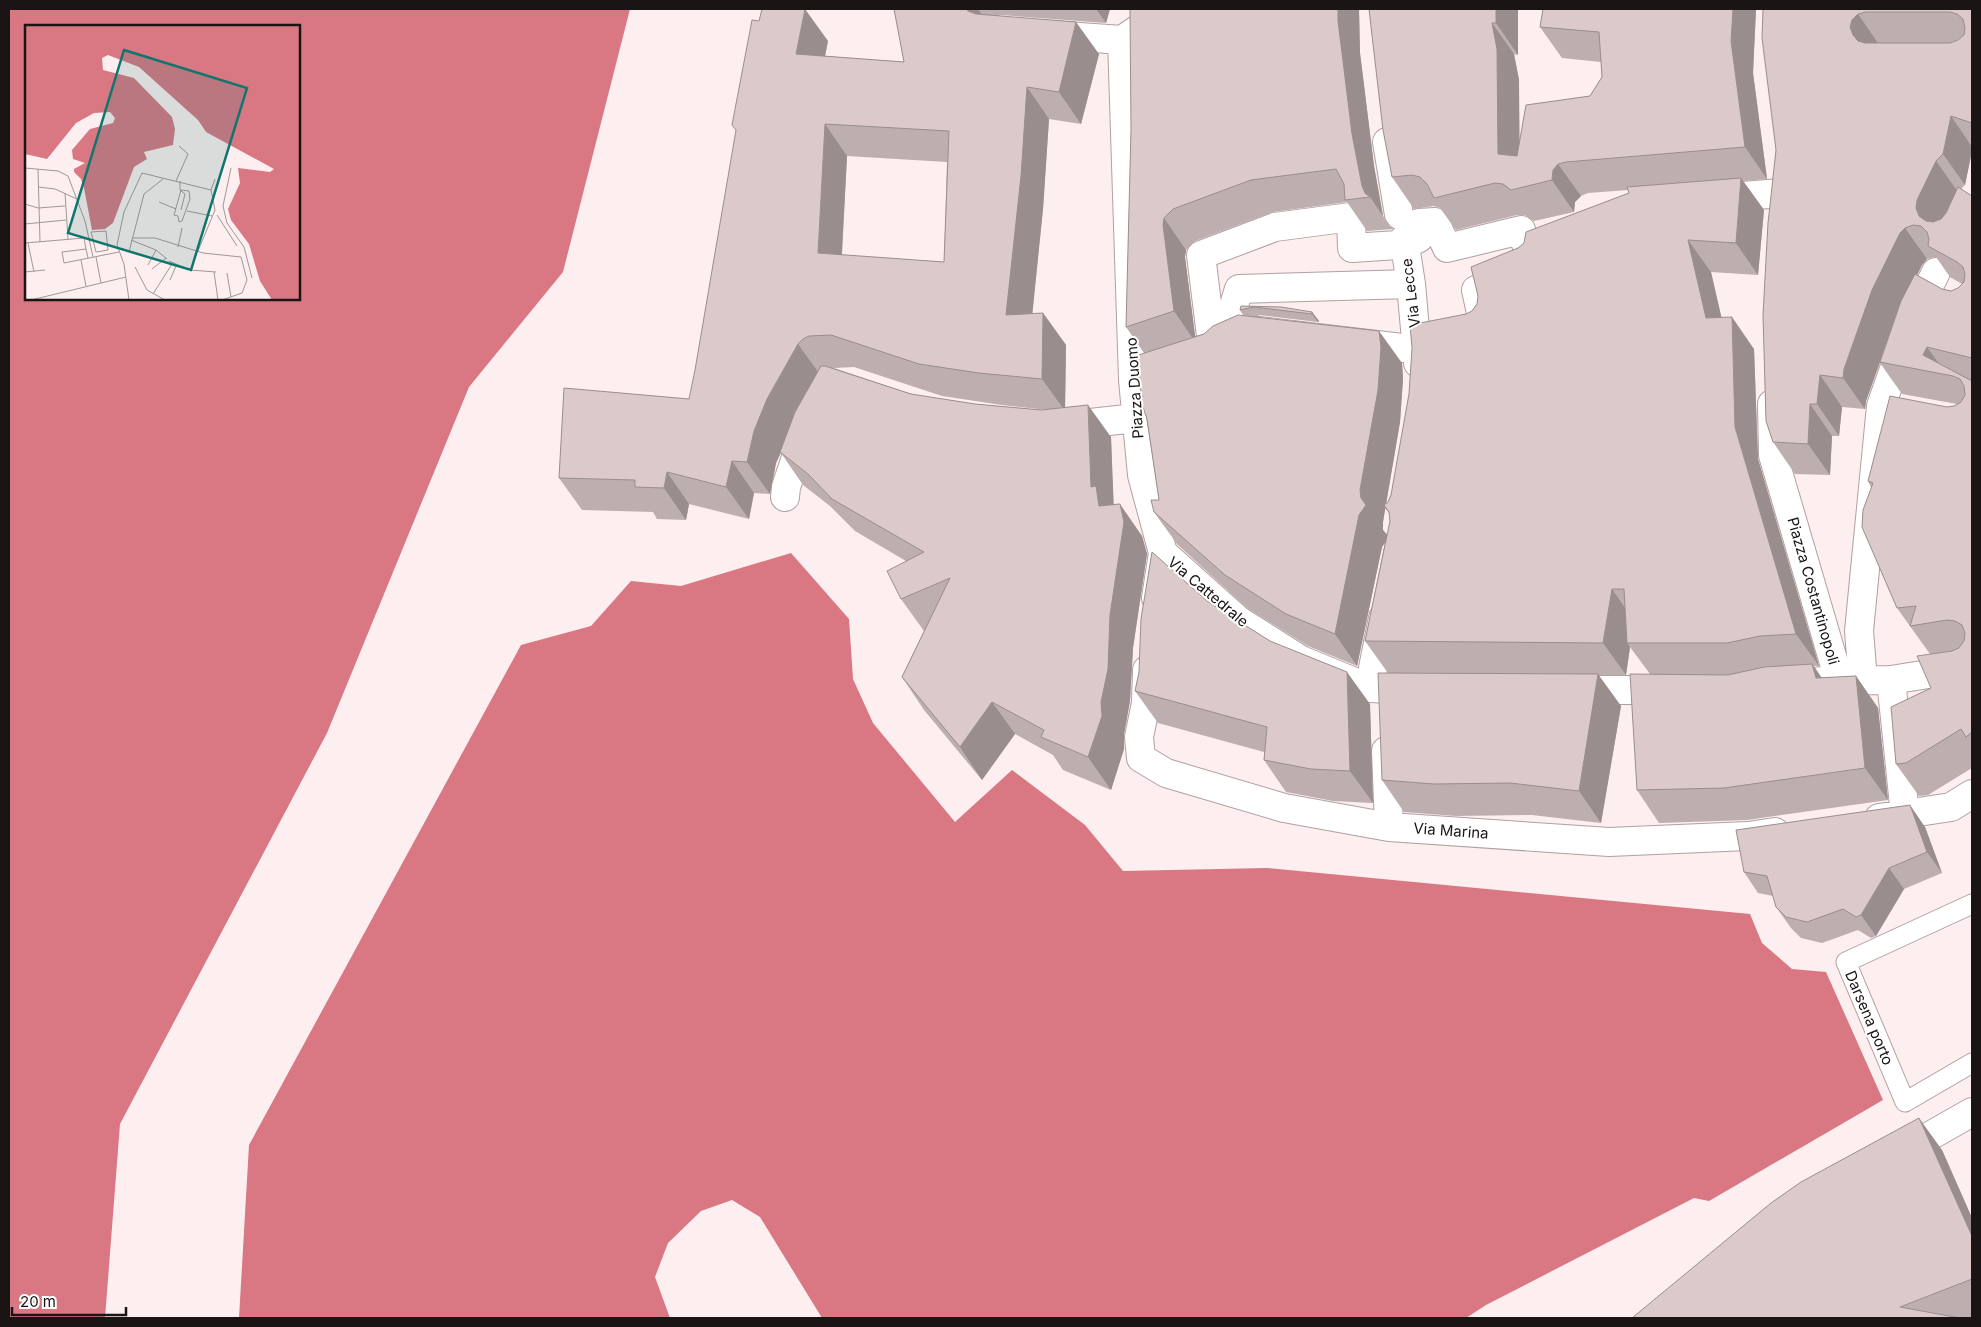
<svg xmlns="http://www.w3.org/2000/svg" width="1981" height="1327" font-family="Inter,sans-serif">
	<style>
		.water { fill: #d97783; fill-rule: evenodd }
		.lines { fill: none; stroke-linecap: round; stroke-linejoin: round }
		.service-casing { stroke: #b1a0a1; stroke-width: 21 }
		.pedestrian-casing { stroke: #b1a0a1; stroke-width: 30 }
		.minor-casing { stroke: #b1a0a1; stroke-width: 30 }
		.service { stroke: #fff; stroke-width: 19 }
		.pedestrian { stroke: #fff; stroke-width: 28 }
		.minor { stroke: #fff; stroke-width: 28 }
		.wall { fill: #bdaeaf; fill-rule: evenodd }
		.shaded-wall { fill: #9a8d8e }
		.building { fill: #dccacb; stroke: #9a8d8e; fill-rule: evenodd }
		.labels { text-anchor: middle; stroke-width: 4; stroke-linejoin: round; paint-order: stroke }
		.street-label { font-size: 15px; fill: #1a1414; stroke: #fff }
		.inset-road { fill: none; stroke: #a29797; stroke-width: 1 }
		.view { fill: #0f766e; fill-opacity: 0.15; stroke: #0f766e; stroke-width: 2.5 }
		.inset-edge { fill: none; stroke: #1a1414; stroke-width: 2.5 }
	</style>
	<rect width="100%" height="100%" fill="#fdeeef"/>
	<path class="water" d="M9 9H630L563 272 469 387 327 733 120 1124 105 1318H9ZM26 26H299V299H26Z
		M791 553 849 619 853 679 873 723 955 822 1012 770 1085 825 1123 871 1267 868 1750 914 1762 943 1792 969 1826 972 1883 1100 1709 1201 1694 1198 1486 1305 1466 1318H822L760 1217 732 1200 701 1211 668 1243 655 1277 670 1318H239L249 1145 521 645 591 626 631 581 681 586Z"/>
	<g class="lines">
		<g class="service-casing">
			<path id="service" d="M1972 904 1846 962 1905 1102 1972 1063"/>
		</g>
		<g class="pedestrian-casing">
			<path id="pedestrian" d="M1051 35 1122 40 1150 21 1195 9
				M1122 40 1133 380 1142 475 1163 553 1156 598
				M1387 142 1399 215
				M1716 198 1782 193
				M1351 217 1352 248 1398 245 1409 243 1419 238V223L1435 222 1447 248 1521 230 1534 266 1476 290 1485 331 1402 348 1258 331 1229 344H1212L1201 255 1275 227Z
				M1404 239 1411 284 1418 363
				M1218 352 1222 351V344L1239 289 1411 284
				M1772 404 1773 455 1839 680
				M1063 426 1136 418
				M785 497 786 487 804 434
				M1163 553 1238 620 1301 660 1369 688 1416 690
				M1147 670 1146 703 1139 737 1141 758 1166 773 1284 808 1389 827 1609 842 1748 836 1775 832
				M1863 680 1859 631 1881 406 1909 327 1936 272
				M1891 680 1905 815
				M1821 681 1891 680 1972 667
				M1369 688 1383 618
				M1572 690H1669
				M1386 751 1389 827
				M1879 818 1951 807 1972 794"/>
		</g>
		<g class="minor-casing">
			<path id="minor" d="M1900 1153 1972 1112"/>
		</g>
		<use href="#service" class="service"/>
		<use href="#pedestrian" class="pedestrian"/>
		<use href="#minor" class="minor"/>
	</g>
	<path class="wall" d="M894 9H1110L1106 23 1001 15 998 16 1099 54 1081 124 1049 119 1043 209 1032 314 1043 313 1066 345 1065 407 1111 437 1113 504 1142 536 1147 554 1133 648 1130 701 1124 734V749L1111 790 1063 770 1053 755 1015 734 982 780 924 710 902 677 924 631 901 599 906 561 855 531 830 506 803 485 781 453 776 463 770 494 754 493 749 519 689 504 686 520 657 519 653 512 582 510 559 478 689 399 828 41 825 56 904 62ZM847 156 947 162 944 262 842 255ZM854 367 942 396 1002 405 1047 410H1041L975 404 911 394 834 368Z
		M1359 9 1360 53 1374 166 1383 216 1393 229 1367 231 1347 202 1273 212 1195 241 1186 250 1185 257 1195 336 1204 334 1243 315 1240 310 1241 306 1312 312 1319 321 1318 322 1260 315 1255 317 1402 363 1403 379 1400 422 1386 504 1388 502 1466 314 1472 311 1518 248 1629 193 1628 190 1588 193 1581 196 1575 202 1574 212 1534 221 1525 215H1517L1456 230 1440 208 1434 206 1414 209 1392 177 1369 9H1518V55L1514 54 1519 80V143L1590 96 1602 77 1601 62 1562 58 1540 27 1543 9H1756L1753 73 1767 179 1743 181 1764 210 1758 275 1711 272 1721 317 1754 349 1758 459 1819 666H1814L1822 678 1856 676 1878 708 1888 800 1747 820 1659 823 1637 790 1650 674 1630 647 1626 675H1598L1621 706 1601 823 1532 815 1456 816 1404 812 1382 780 1388 673 1365 641 1385 542 1382 547 1357 666 1308 646 1247 608 1177 544 1154 512 1159 500 1143 397 1144 353 1126 327 1131 130ZM1385 508 1389 513 1390 521 1387 535 1383 530V522Z
		M1763 9H1972V151L1965 185 1961 189 1972 196V768L1928 795 1919 796 1896 764 1931 688 1930 654 1897 608 1871 487 1868 481 1947 407 1954 406 1957 404 1902 394 1880 363 1866 401 1865 409 1842 407 1839 436H1832L1830 475 1795 474 1773 442 1776 150ZM1936 257 1950 277 1962 284 1958 288 1951 291 1942 289 1917 275 1922 265 1927 259Z
		M1135 691 1370 704 1373 803 1333 801 1286 792 1264 760V752L1158 723Z
		M1925 827 1942 873 1904 889 1876 936 1871 938 1858 930 1822 943 1801 938 1791 928 1776 907 1773 896 1758 893 1744 872Z
		M1942 1150 1972 1218V1318H1632Z"/>
	<path class="shaded-wall" d="M805 9 828 41 819 86 796 54Z
		M966 9H978L987 22 986 38Z
		M1096 9H1110L1106 23Z
		M1338 9H1359L1360 53 1374 166 1383 216 1370 197 1365 193 1362 186 1352 134 1338 21Z
		M1496 9H1518V55L1496 23Z
		M1733 9H1756L1753 73 1767 179 1745 147 1731 41Z
		M1858 14 1880 46 1872 59 1853 35 1850 27 1852 20Z
		M1076 22 1099 54 1081 124 1059 92Z
		M1492 23 1514 54 1519 80 1520 186 1498 154Z
		M1027 87 1049 119 1043 209 1029 347 1006 315Z
		M1951 116 1972 147V151L1965 185 1943 154Z
		M825 124 847 156 840 286 818 253Z
		M1936 161 1958 192 1940 232 1919 216 1916 208 1917 200Z
		M1558 164 1581 196 1575 202 1574 212 1552 180 1553 170Z
		M1741 178 1764 210 1758 275 1736 243Z
		M1164 218 1186 250 1185 257 1196 343 1174 311 1163 225Z
		M1905 228 1927 259 1922 265 1894 322 1866 401 1865 409 1843 378 1844 369 1872 290 1900 233Z
		M1688 240 1711 272 1729 350 1706 318Z
		M1312 312 1319 321 1318 322 1312 314Z
		M1043 313 1066 345 1065 411 1042 379Z
		M1732 317 1754 349 1758 459 1819 666 1796 634 1735 427Z
		M1379 331 1402 363 1403 379 1400 422 1383 522V530L1389 537 1382 547 1357 666 1335 634 1361 498 1360 490Z
		M798 344 821 376 790 431 776 463 770 494 747 462 754 431 767 399Z
		M1927 347 1947 375 1923 355Z
		M1820 375 1842 407 1839 436 1817 404Z
		M1810 404 1832 436 1830 475 1808 444Z
		M1088 405 1111 437 1114 511 1099 506 1091 487Z
		M732 461 754 493 749 519 726 487Z
		M667 472 689 504 686 520 664 488Z
		M1120 504 1142 536 1147 554 1133 648 1130 701 1124 734V749L1111 790 1088 757 1101 702 1110 615Z
		M1612 589 1634 621 1627 643 1630 647 1626 675 1603 643Z
		M1812 664 1834 696 1816 678Z
		M1347 672 1370 704 1373 803 1350 771Z
		M1598 674 1621 706 1601 823 1579 791Z
		M1856 676 1878 708 1888 800 1865 768Z
		M992 702 1015 734 982 780 960 747Z
		M1910 805 1925 827 1942 873 1927 852Z
		M1889 868 1904 889 1876 936 1861 915Z
		M1919 1118 1942 1150 1972 1218V1236Z"/>
	<path class="building" d="M762 9H805L796 54 904 62 894 9H966L968 11 976 14 1076 22 1059 92 1027 87 1021 176 1006 315 1043 313 1042 379 979 373 919 364 831 335 809 336 803 339 798 344 767 399 754 431 747 462 732 461 726 487 667 472 664 488 635 487V480L559 478 564 388 689 399 695 370 736 130 732 125 752 20 759 21ZM825 124 949 131 944 262 818 253Z
		M1130 9H1338V21L1352 134 1362 186 1365 193 1370 197 1345 200 1344 184 1336 169 1251 180 1173 209 1164 218 1163 225 1174 311 1126 327 1131 130Z
		M1369 9H1496V23H1492L1497 49 1498 154 1517 156 1526 105 1590 96 1602 77 1599 32 1540 27 1543 9H1733L1731 41 1745 147 1566 162 1558 164 1553 170 1552 180 1511 190 1503 184 1495 183 1434 198 1427 184 1420 177 1412 175 1392 177 1383 130 1370 18Z
		M1763 9H1972V123L1951 116 1943 154 1936 161 1917 200 1916 208 1919 216 1926 221 1933 222 1941 219 1946 213 1958 187 1972 196V358L1927 347 1923 355 1972 381V732L1966 737 1961 729 1906 763 1896 764 1891 707 1931 688 1917 656 1952 651 1959 648 1964 641 1965 633 1962 625 1955 621 1947 620 1910 626 1916 606 1897 608 1862 527 1863 510 1873 483 1868 481 1890 396 1947 407 1954 406 1961 402 1965 395 1964 386 1960 379 1953 376 1880 362 1901 301 1915 274 1942 289 1951 291 1958 288 1964 282 1965 274 1963 267 1957 262 1928 246 1929 239 1927 232 1921 226 1913 225 1905 228 1900 233 1872 290 1844 369 1843 378 1820 375 1817 404H1810L1808 444 1773 442 1766 421 1763 315 1768 223 1776 150 1762 38ZM1866 12H1950L1957 14 1963 19 1965 28 1964 35 1958 40 1950 43H1865L1858 41 1853 35 1850 27 1852 20 1858 14Z
		M1741 178 1736 243 1688 240 1706 318 1732 317 1735 427 1796 634 1760 636 1727 643H1627L1624 589H1612L1603 643 1365 641 1390 521 1389 512 1384 505 1388 502 1391 495 1409 394 1412 348 1410 325 1466 314 1472 311 1477 304 1478 296 1471 267 1518 248 1524 243 1526 232 1629 193 1627 187Z
		M1241 306 1281 307 1312 312V314L1254 307 1240 310Z
		M1238 315 1379 331 1381 347 1378 390 1360 490 1361 498 1366 505 1359 515 1335 634 1286 614 1225 575 1154 512 1151 500H1159L1147 419 1140 398 1143 397 1129 358 1204 334 1213 326Z
		M821 366H825L911 394 975 404 1041 410 1088 405 1091 487 1096 486 1099 506 1120 504 1124 522 1110 615 1108 669 1101 702 1102 716 1088 757 1041 737 1044 730 992 702 960 747 902 677 950 578 901 599 887 571 924 552 832 499 808 474 780 452 795 412Z
		M1152 552 1207 601 1270 641 1347 672 1350 771 1311 769 1264 760 1267 727 1135 691 1139 672 1141 619Z
		M1812 664 1816 678 1856 676 1865 768 1724 788 1637 790 1630 674 1728 675 1764 667Z
		M1378 673 1598 674 1579 791 1510 783 1434 784 1382 780Z
		M1910 805 1927 852 1889 868 1861 915 1856 917 1843 909 1807 922 1786 917 1776 907 1767 876 1744 872 1736 830Z
		M1919 1118 1972 1236V1279L1900 1307 1960 1318H1632L1771 1203 1801 1182Z"/>
	<g class="labels">
		<g class="street-label">
			<text transform="translate(1411 293) rotate(-97)" y="5">Via Lecce</text>
			<text transform="translate(1135 388) rotate(-94)" y="5">Piazza Duomo</text>
			<text transform="translate(1813 591) rotate(74)" y="5">Piazza Costantinopoli</text>
			<text transform="translate(1208 592) rotate(40)" y="5">Via Cattedrale</text>
			<text transform="translate(1451 831) rotate(4)" y="5">Via Marina</text>
			<text transform="translate(1869 1018) rotate(67)" y="5">Darsena porto</text>
		</g>
	</g>
	<g transform="translate(25 25)">
		<rect width="275" height="275" fill="#fdeeef"/>
		<path d="M0 0H275V275H247L235 256 224 219 206 195 203 184 215 158 213 143 245 147 249 144 181 107 173 95 114 42 83 30 77 33 78 45 109 53 147 92 150 104 148 120 119 127 122 134 109 142 88 198 80 204 67 205 59 163 56 154 49 147V144L60 138 48 134 47 125 65 104 88 98 90 93 85 87 69 88 51 98 22 134 0 129Z" fill="#d97783"/>
		<path class="inset-road" d="M0 143 33 146 43 151 60 196 68 232M206 143 198 181 202 198 219 222 227 253M13 144 15 217M151 156 163 129 154 121M155 156V165L160 169 156 185M13 162 30 164 52 174M156 165 164 166 165 174 157 196 154 197 153 191 149 190ZM40 168 43 214M134 177 151 184M0 179 13 183 40 181M162 186 187 191M192 190 212 221M0 199 41 195M81 206 83 225 71 227 66 207ZM107 213H130L178 228 216 232 222 255 217 268 197 275M106 215 131 225 142 234M0 218 59 213 61 224M3 218 9 247M153 222 157 203M173 226 190 185 186 165 190 154M104 227 119 169 138 154M71 232 76 258M63 233 61 224 37 227 39 238 94 227M56 235 61 261M144 236 165 245 191 247M123 240 131 225M110 242 122 265 140 275M127 244 141 233M0 247 20 245M189 247 193 275M202 248 206 272M145 255 151 241M128 269 147 239M6 275 101 252M104 275 99 239 92 220 99 187 117 148 186 165"/>
		<path class="view" d="M99 25 222 63 166 245 43 208Z"/>
		<rect width="275" height="275" class="inset-edge"/>
	</g>
	<rect width="1981" height="1327" fill="none" stroke="#1a1414" stroke-width="20"/>
	<path d="M12 1307v8h114v-8" fill="none" stroke="#1a1414" stroke-width="2.5"/>
	<text x="20" y="1307" font-size="15" fill="#1a1414" stroke="#ffffff" stroke-width="4" paint-order="stroke">20 m</text>
</svg>
